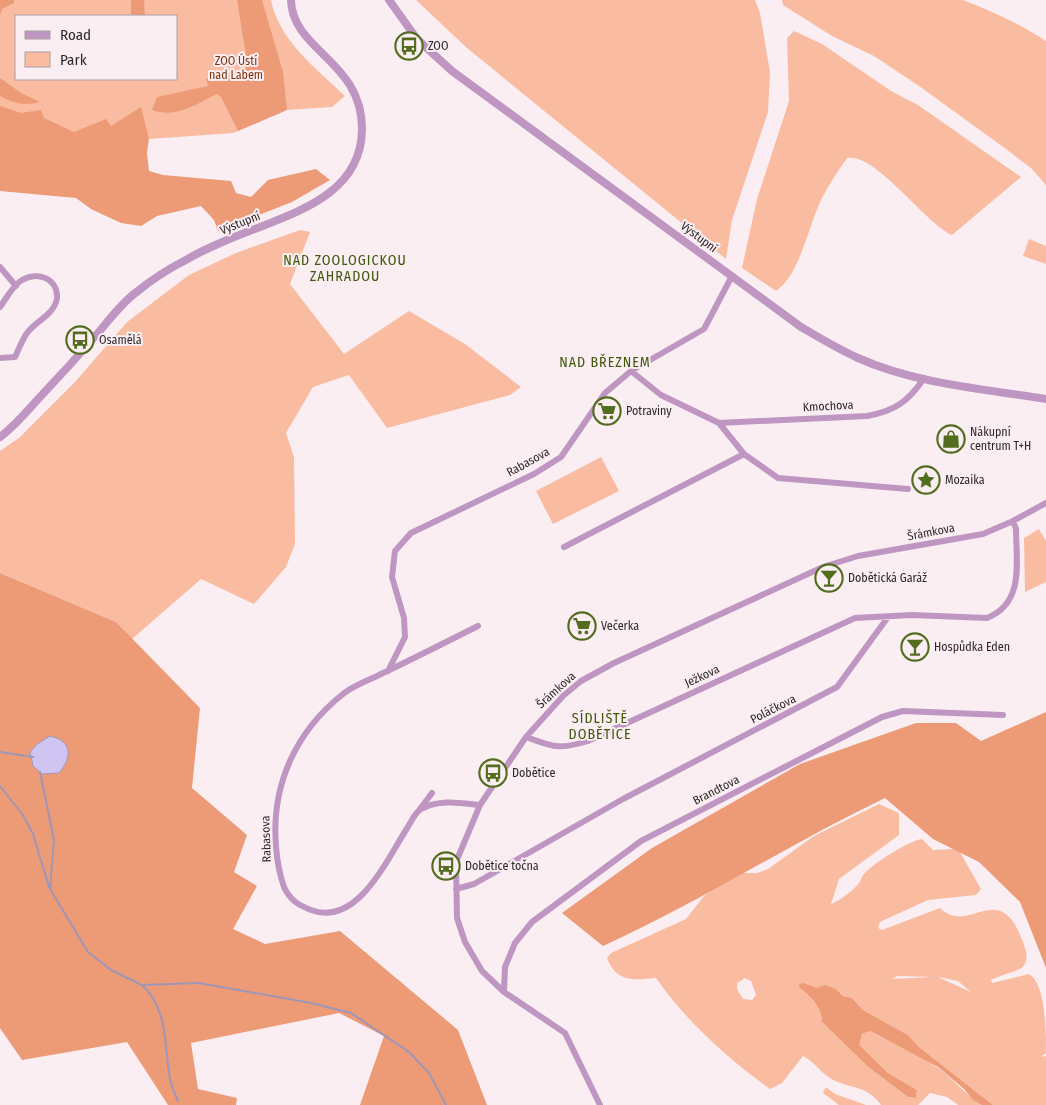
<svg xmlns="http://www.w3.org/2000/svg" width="1046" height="1105" font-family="'Fira Sans Condensed',sans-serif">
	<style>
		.green { fill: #f9bca1; fill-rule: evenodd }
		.forest { fill: #ec9b76 }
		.water { fill: #d0c4f3; stroke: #9f96b7 }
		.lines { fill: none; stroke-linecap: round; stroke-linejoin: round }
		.stream { stroke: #9f96b7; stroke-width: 2 }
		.minor { stroke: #be96c1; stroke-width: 6 }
		.tertiary { stroke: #be96c1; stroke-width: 8 }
		.labels { text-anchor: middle; stroke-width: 4; stroke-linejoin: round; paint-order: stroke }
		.poi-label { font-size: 12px; fill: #2d292a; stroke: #faeef3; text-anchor: start }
		.park-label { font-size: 12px; fill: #7d350c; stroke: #faeef3 }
		.street-label { font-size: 12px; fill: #2d292a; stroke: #faeef3 }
		.neighbourhood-label { font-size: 14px; letter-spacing: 1px; fill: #40570d; stroke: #faeef3 }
	</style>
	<rect width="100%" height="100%" fill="#faeef3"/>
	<path class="green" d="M0 0H271C279 41 316 68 345 96L332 107 287 110 233 133 149 139 0 177ZM16 16H176V79H16Z
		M416 0H755L760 13 770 72 768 112 732 220 726 259 467 48Z
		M782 0H963C992 11 1020 24 1046 41V185L1032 169 1006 149 919 86 874 56 832 36 783 5Z
		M794 31 822 44 891 91 918 105 1021 177 952 235C924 222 875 152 847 158 838 171 829 184 822 198 809 224 800 275 776 291L742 268 757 199 789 101 787 38Z
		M300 230 310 232 290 284 344 354 409 311 465 344 521 387 510 395 387 428 349 375 313 387 286 433 294 457 295 544 286 567 254 604 201 579 132 639 116 622 0 573V451L19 438 75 382 127 322 189 275 236 253Z
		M1029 239 1046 246V264L1023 256Z
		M601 457 619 491 553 524 536 491Z
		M1039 529 1046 541V582L1025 592 1024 538Z
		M879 804 899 813V835L839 879 831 904C838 902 855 889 859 883 862 879 862 875 865 873 875 862 909 841 922 839L933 850 955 849 960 852 981 889 976 895 928 900 880 922 878 928 882 930 940 908C970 937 999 876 1023 942 1035 974 1014 968 991 980L992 983 1029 974C1046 983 1046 1032 1046 1053L1041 1057 1046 1056V1105H993L919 1047 908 1035 863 1010 852 998 843 996 836 989 817 988 804 983 799 987C811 997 822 1007 822 1022L867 1066 908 1097 916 1098 917 1090 888 1073 858 1045 862 1034 870 1031C892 1044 918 1053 938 1068 954 1079 966 1096 982 1105H958L947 1097 930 1093 918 1105H881C866 1083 846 1090 827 1076 818 1069 813 1061 803 1056L782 1083 770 1089C727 1058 686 1021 656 978 634 980 617 983 607 958L611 953 686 919 704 896 714 889 743 873H757L768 869 814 836ZM897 976 933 977 892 979ZM939 977 958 981 971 992 940 978ZM745 978 751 981 756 995 752 1000 743 999 737 989V983Z
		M826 1087 835 1094 866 1105H839L823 1093Z"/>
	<path class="forest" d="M0 0H14V3L2 9 0 15Z
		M131 0H144L145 16 131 14Z
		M237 0H262L283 72 287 110 238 131 221 97 217 94C196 104 176 119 152 110L157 97 208 86 206 79 245 70 246 55Z
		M0 78 21 93 40 102C25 106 14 104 0 96Z
		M0 106 21 113 41 110 44 118 74 132 106 119 111 126 141 107 149 139 147 153 149 171 163 175 231 181 236 193 251 197 268 180 316 169 330 180 292 202 218 231 214 220 201 206 157 216 141 226 121 223 91 209 76 198 0 191Z
		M0 573 116 622 200 708 192 788 247 835 234 872 257 886 233 929 265 944 340 931 458 1030 487 1105H360L384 1036 339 1013 191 1043 198 1089 237 1098 236 1105H168L127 1042 22 1060 0 1028Z
		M1046 712V968L1020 902 979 862 933 839 885 798C789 844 700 902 603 946L562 913 652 848 800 764 916 723H956L981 741Z
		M804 983 817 988 825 985 836 989 843 996 852 998 863 1010 908 1035 919 1047 993 1105H982L973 1100 964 1089 938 1067 870 1031 862 1034 859 1045 888 1073 917 1090 916 1098 908 1097 867 1066 822 1022C822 1007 811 997 799 987V984Z"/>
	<path class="water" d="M50 736C73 741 72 758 59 773L42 774 33 766 30 752 37 744Z"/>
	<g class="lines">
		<path class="stream" d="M0 752 33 757
			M40 772 54 840 50 889 88 952 111 970 142 985 199 983 311 1003 351 1013 409 1052 429 1073 446 1105
			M0 786 23 815 33 834 49 887
			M142 985C169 1010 164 1046 170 1079 172 1087 175 1094 178 1101"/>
		<path class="minor" d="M0 267 16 286
			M0 307C6 299 13 285 22 280 37 271 58 278 57 298 55 314 36 321 27 333 22 340 19 349 15 357L0 358
			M631 371 661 395 719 423 867 416C895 411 909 401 924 378
			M744 454 778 478 908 489
			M564 547 744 454 719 423
			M478 626C446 642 415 658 383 673 370 680 354 685 343 694 295 732 271 786 276 846 277 860 279 873 284 887 290 900 298 905 311 910 357 927 386 861 406 830 410 824 415 812 421 809 440 799 460 803 480 805
			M388 671 405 637 404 618 392 577 395 551 411 533 534 474 561 457 605 393 631 371 704 329 732 276
			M526 737C554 747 558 750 588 741L855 618 912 615 987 618C1025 603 1016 562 1016 529L1013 521
			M420 809 432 793
			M444 860 456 862
			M456 889 474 884 623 799 837 687 888 617
			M504 992 505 967 515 943 532 922 641 841 882 717 903 711 1003 715
			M600 1105 565 1033 504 992 482 971 465 942 457 918 456 862 480 805 526 737 563 696 581 681 614 663 823 567 858 556 983 534 1013 521 1046 503"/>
		<path class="tertiary" d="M389 0 417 39 452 71 801 327C820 338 838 349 858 358 916 384 984 389 1046 399
			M0 437C15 426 27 411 40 397 60 376 79 355 98 333 109 320 120 305 134 294 150 281 166 270 184 261 208 247 234 237 260 227 306 209 361 189 362 130 363 61 292 51 291 0"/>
	</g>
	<defs>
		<g id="bus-ring" transform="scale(1.4375)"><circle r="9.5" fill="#faeef3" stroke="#536d1f" stroke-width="1.5"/><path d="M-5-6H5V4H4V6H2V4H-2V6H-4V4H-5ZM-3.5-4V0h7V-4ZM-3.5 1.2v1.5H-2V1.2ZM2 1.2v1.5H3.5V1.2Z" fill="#536d1f"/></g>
		<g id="supermarket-ring" transform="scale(1.4375)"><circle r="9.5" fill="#faeef3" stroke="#536d1f" stroke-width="1.5"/><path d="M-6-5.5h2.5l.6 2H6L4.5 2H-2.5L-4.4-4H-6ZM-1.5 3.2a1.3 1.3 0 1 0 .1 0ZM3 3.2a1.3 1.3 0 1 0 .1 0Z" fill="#536d1f"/></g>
		<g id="shop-ring" transform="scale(1.4375)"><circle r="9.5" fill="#faeef3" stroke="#536d1f" stroke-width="1.5"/><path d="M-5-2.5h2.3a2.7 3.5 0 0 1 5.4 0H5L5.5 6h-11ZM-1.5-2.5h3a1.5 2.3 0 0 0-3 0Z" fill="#536d1f"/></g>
		<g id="sight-ring" transform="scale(1.4375)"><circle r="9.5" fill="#faeef3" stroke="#536d1f" stroke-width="1.5"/><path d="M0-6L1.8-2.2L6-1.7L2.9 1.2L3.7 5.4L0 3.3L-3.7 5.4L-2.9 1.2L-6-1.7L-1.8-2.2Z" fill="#536d1f"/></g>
		<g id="bar-ring" transform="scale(1.4375)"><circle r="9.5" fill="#faeef3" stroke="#536d1f" stroke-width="1.5"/><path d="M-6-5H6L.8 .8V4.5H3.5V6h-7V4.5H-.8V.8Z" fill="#536d1f"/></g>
	</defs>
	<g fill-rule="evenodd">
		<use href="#bus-ring" x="409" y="46"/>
		<use href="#bus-ring" x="80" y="340"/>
		<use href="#supermarket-ring" x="607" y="411"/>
		<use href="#shop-ring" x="951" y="439"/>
		<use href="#sight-ring" x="926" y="480"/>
		<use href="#bar-ring" x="829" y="578"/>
		<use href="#supermarket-ring" x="582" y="626"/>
		<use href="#bar-ring" x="915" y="647"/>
		<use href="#bus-ring" x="493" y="773"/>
		<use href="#bus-ring" x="446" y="866"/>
	</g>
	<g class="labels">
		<g class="poi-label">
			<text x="428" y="50">ZOO</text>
			<text x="99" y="344">Osamělá</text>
			<text x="626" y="415">Potraviny</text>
			<text x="970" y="436">Nákupní<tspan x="970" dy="14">centrum T+H</tspan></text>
			<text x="945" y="484">Mozaika</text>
			<text x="848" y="582">Dobětická Garáž</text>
			<text x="601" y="630">Večerka</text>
			<text x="934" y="651">Hospůdka Eden</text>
			<text x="512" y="777">Dobětice</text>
			<text x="465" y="870">Dobětice točna</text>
		</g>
		<g class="park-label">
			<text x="236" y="65">ZOO Ústí<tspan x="236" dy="14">nad Labem</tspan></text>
		</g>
		<g class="street-label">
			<text transform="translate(240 223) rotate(-22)" y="4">Výstupní</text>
			<text transform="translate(699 237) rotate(37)" y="4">Výstupní</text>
			<text transform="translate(828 406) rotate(-3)" y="4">Kmochova</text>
			<text transform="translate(528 462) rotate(-29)" y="4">Rabasova</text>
			<text transform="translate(931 532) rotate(-11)" y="4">Šrámkova</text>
			<text transform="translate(702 676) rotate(-25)" y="4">Ježkova</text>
			<text transform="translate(556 690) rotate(-42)" y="4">Šrámkova</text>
			<text transform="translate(773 709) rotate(-27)" y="4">Poláčkova</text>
			<text transform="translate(716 790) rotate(-27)" y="4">Brandtova</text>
			<text transform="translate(266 839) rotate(-92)" y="4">Rabasova</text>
		</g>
		<g class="neighbourhood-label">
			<text x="345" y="265">NAD ZOOLOGICKOU<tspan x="345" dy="16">ZAHRADOU</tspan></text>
			<text x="605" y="367">NAD BŘEZNEM</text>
			<text x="600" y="723">SÍDLIŠTĚ<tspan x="600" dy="16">DOBĚTICE</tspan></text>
		</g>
	</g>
	<rect x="15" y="15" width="162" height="65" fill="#faeef3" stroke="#a89fa3"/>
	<rect x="25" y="31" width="25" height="8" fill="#be96c1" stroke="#a89fa3"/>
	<text x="60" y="40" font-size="15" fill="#2d292a">Road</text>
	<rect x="25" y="52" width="25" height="15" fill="#f9bca1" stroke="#a89fa3"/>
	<text x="60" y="65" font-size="15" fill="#2d292a">Park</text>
</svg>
